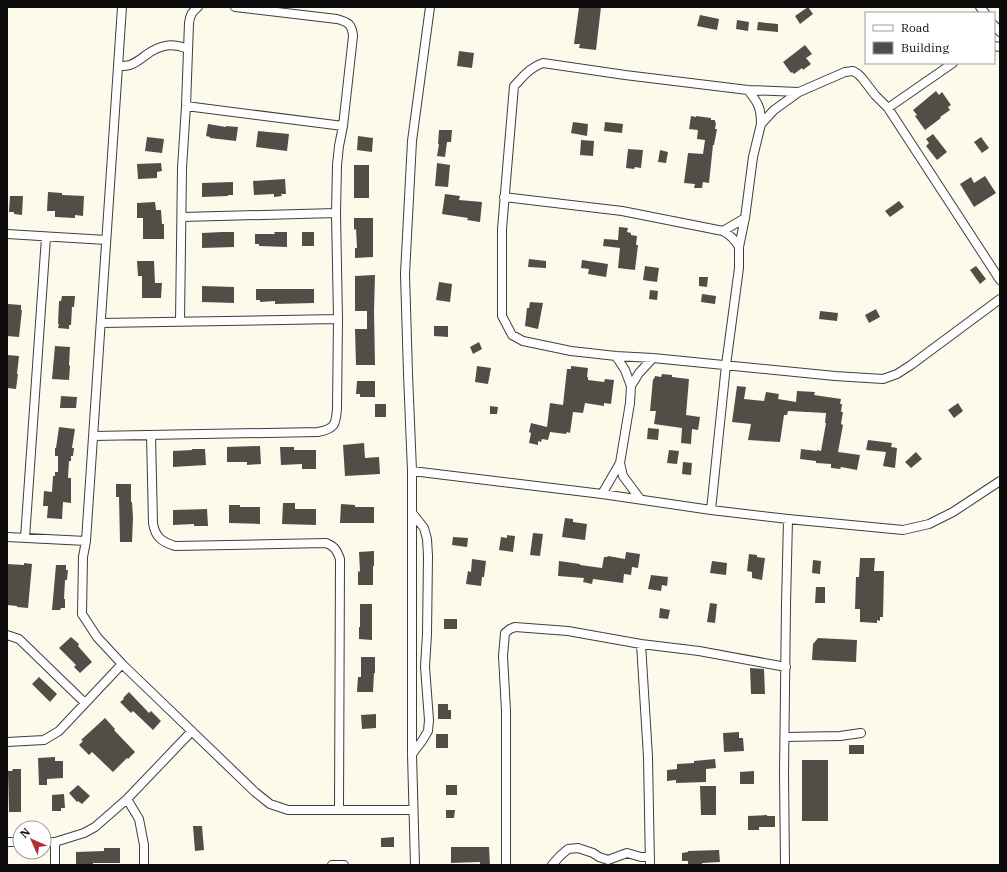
<svg xmlns="http://www.w3.org/2000/svg" width="1007" height="872" font-family="'IBM Plex Serif',serif">
	<style>
		.building { fill: #534d48 }
		.lines { fill: none; stroke-linecap: round; stroke-linejoin: round }
		.street-casing { stroke: #3e3e3e; stroke-width: 10 }
		.street { stroke: #fff; stroke-width: 8 }
	</style>
	<rect width="100%" height="100%" fill="#fefaeb"/>
	<path class="building" d="M579 7H601L596 50 579 48 580 44H574Z
		M808 7 813 14 800 24 795 16Z
		M700 15 719 19 717 30 697 26Z
		M737 20 749 22 748 31 736 29Z
		M758 22 778 24V32L757 30Z
		M805 45 812 54 806 58 811 64 803 70 802 68 794 74 792 72 791 73 783 62Z
		M459 51 474 53 472 68 457 66Z
		M936 91 939 95 942 92 951 105 948 107 950 110 940 117 941 118 925 130 915 116 917 115 913 110Z
		M691 116 696 117V116L711 118V120H715V122L716 123 715 129H717L714 145H713L709 183 703 182 702 188H694L695 184 684 183 688 153 703 154 705 140 697 139 698 130 689 129Z
		M573 122 588 124 587 136 571 133Z
		M605 122 623 124 622 133 604 131Z
		M208 124 226 127V126L238 127 236 141 210 138V137L206 136Z
		M439 130H452L451 142H447L445 157 437 156 439 144H438Z
		M258 131 289 134 287 151 256 147Z
		M933 134 947 152 937 160 926 146 929 143 926 139Z
		M358 136 373 138 372 152 357 150Z
		M147 137 164 139 162 153 145 151Z
		M981 137 989 148 982 153 974 142Z
		M581 140 594 141 593 156 580 155Z
		M628 149 643 150 641 168 635 167 634 169 626 168Z
		M660 150 668 152 666 163 658 162Z
		M161 163 162 171 157 172V178L138 179 137 164Z
		M437 163 450 165 448 187 435 186Z
		M354 165H369V198H354Z
		M985 176 996 193 974 207 960 184 971 177 974 183Z
		M285 179 286 194H281L282 196 274 197V194L254 195 253 181Z
		M233 182V195H228V196L202 197V183Z
		M48 192 62 193V195L84 196 83 216 75 215V218L55 217V211H47Z
		M445 194 460 196 459 200 482 202 480 222 467 220 468 218 442 214Z
		M10 196H23L22 215 14 214V212H9Z
		M899 201 904 207 890 217 885 211Z
		M155 202 156 210H161L162 224H164V239H143V218H137V203Z
		M354 218H373V257L355 258V248H357L356 229 354 230Z
		M619 227 628 228 627 232 631 233V235L637 236 636 245H638L635 270 618 268 620 248 603 246 604 239 618 240Z
		M222 232H234V247L202 248V233Z
		M274 232H287V247L259 246V244H255V234H275Z
		M302 232H314V246H302Z
		M529 259 546 261V268L528 267Z
		M582 260 608 264 606 277 588 274 589 269 581 268Z
		M137 261H154L155 283H162L161 298H142V276H138Z
		M645 266 659 268 657 282 643 280Z
		M976 266 986 279 980 284 970 270Z
		M375 275 374 311 375 365H356L355 329H367V311H355V276Z
		M699 277H708L707 287 699 286Z
		M439 282 452 284 450 302 436 300Z
		M202 286 234 287V303L202 302Z
		M256 289H314V303L275 304V301L260 302V300H256Z
		M650 290 658 291 657 300 649 299Z
		M702 294 716 296 715 304 701 302Z
		M62 296H75L74 307H72L71 325H69V329L58 328 59 324H58L59 301H61Z
		M530 302 543 303 538 329 525 326 527 308H529Z
		M8 304 21 305V310H22L19 337 7 336Z
		M876 309 880 317 869 323 865 315Z
		M820 311 838 313 837 321 819 319Z
		M434 326H448V337L434 336Z
		M479 342 482 349 473 354 470 347Z
		M55 346 70 347 69 365 70 366 69 380 52 379Z
		M7 355 19 356 17 374H18L16 389 7 388Z
		M477 366 491 368 488 384 475 382Z
		M571 366 588 368 587 377H588V380L604 382 605 379 614 380 611 404 604 403V406L585 403 583 413 573 412 570 433 567 432 566 434 550 432 548 440 542 439 541 442 538 441V445L529 443 531 433 529 432 531 423 547 427 550 403 563 405 567 369H571Z
		M662 374 672 375V377L689 379 686 415 700 417 698 430 692 429 691 444 681 443 682 428 654 424 656 411H650L653 379H654L655 376 661 377Z
		M357 381H375V397H360V394H356Z
		M737 386 746 387 744 399 764 401 766 392 779 394 778 399 796 402 797 391 815 392 814 395 841 399 840 404H842L841 412H843L841 424 843 425 838 452 860 455 857 470 841 467 840 469 831 468V464L816 463V461L800 459 801 449 817 451V450L821 451 826 423H825L826 413 788 411 787 415H784L780 442 748 440 751 424 732 422Z
		M61 396 77 397 76 408H60Z
		M958 403 963 411 954 418 948 410Z
		M375 404H386V417H375Z
		M490 406 498 407 497 414H490Z
		M59 427 75 429 72 448H74L73 456H71V461H69L68 478H71V503L63 502 62 519 47 518 48 506H43L44 491 52 492 53 476H55V472H58V456H55V448H56Z
		M648 428 659 429 658 440 647 439Z
		M868 440 892 443 891 447 897 448 895 468 883 466 886 452 866 450Z
		M364 443 365 458 379 457 380 474 345 476 343 445Z
		M260 446 261 464 247 465V462H227V447Z
		M280 447H294V450H316V469H302V464L281 465Z
		M192 449H205L206 465 173 467V451L192 450Z
		M669 450 679 451 677 464 667 463Z
		M916 452 922 459 911 468 905 462Z
		M683 462 692 463 691 475 682 474Z
		M116 484H131V502H132L133 518 132 542H120L119 497H116Z
		M283 503H295V509H316V525L282 524Z
		M341 504 355 505V507H374V523H340Z
		M229 505H240V507H260V524L229 523Z
		M207 509 208 526H194V524L173 525V510Z
		M565 518 573 519V522L587 524 585 540 562 537Z
		M533 533 543 534 540 556 530 555Z
		M507 535 515 536 513 552 499 550 501 537 507 538Z
		M453 537 468 538 467 547 452 545Z
		M374 551V566H373V585H358V571L360 572 359 552Z
		M626 552 640 554 638 568 632 567 631 575 624 574 623 583 593 579 592 584 583 582 584 578 558 576 559 561 580 564V565L602 568 604 557H607L608 556 625 559Z
		M749 554 757 555V557L765 558 762 580 752 578V572L747 571Z
		M860 558H875L874 571H884L883 617H880V621L877 620V623L860 622V609H855L856 577H859Z
		M472 559 486 561 484 577H482L481 586 466 584 468 571 471 572Z
		M813 560 821 561 820 574 812 573Z
		M712 561 727 563 726 575 710 573Z
		M24 563 32 564 28 608 17 607V606L7 605V564L24 565Z
		M56 565H66V570H68L67 580H65L64 599H65V608H61L60 610H52Z
		M651 575 668 577 667 586 662 585 661 591 648 589Z
		M816 587H825V603H815Z
		M710 603 717 604 715 623 707 622Z
		M360 604H372V640L359 639V627H360Z
		M660 608 670 610 668 619 659 618Z
		M444 619H457V629H444Z
		M71 637 79 644 78 646 92 662 80 673 74 667 76 665 59 648Z
		M818 638 857 640 856 662 812 660 813 644Z
		M361 657H375V673H374L373 692H357L358 677H361Z
		M750 668 764 669 765 694H751Z
		M39 677 57 694 50 702 32 684Z
		M129 692 149 713 151 711 161 721 153 730 133 711 131 713 120 702 124 699 123 698Z
		M438 704H448V710H451V719H438Z
		M376 714V728L362 729 361 715Z
		M105 718 115 729 114 730 135 752 128 759 127 758 113 772 92 752 89 755 79 745 83 741 81 740Z
		M739 732V738H743L744 751 724 752 723 733Z
		M436 734H448V748H436Z
		M849 745H864V754H849Z
		M55 757V761H63V778L47 779V785H39L38 758Z
		M715 759 716 768 706 769V782L676 783V780L667 781V770L677 769V764L694 763V761Z
		M802 760H828V821H802Z
		M13 769H21V812H9L8 771H12Z
		M754 771V784H740V772Z
		M78 785 90 796 82 804 78 801 77 802 69 793Z
		M446 785H457V795H446Z
		M700 786H716V815H701Z
		M64 794 65 808H61V811H52V795Z
		M446 810H455L454 818H446Z
		M767 815V816H775V827H759V830H748V816Z
		M193 826H202L204 850 195 851Z
		M394 837V847H381V838Z
		M451 847H489L490 865H480V862L451 863Z
		M104 848H120V863H93V865H76V852L104 851Z
		M718 850H719L720 862 702 863 703 865H688V861H682V853L688 852V851Z"/>
	<g class="lines">
		<g class="street-casing">
			<path id="street" d="M122 7 86 541 83 557 82 614 97 637 122 664 255 792 270 804 288 810H413
				M980 7 985 13
				M994 25 1000 32
				M994 46 1000 47
				M118 66C121 66 127 66 130 65 136 63 142 58 146 55 161 44 172 43 188 49
				M748 90C758 103 761 107 761 124
				M186 106 343 126
				M888 108 953 63
				M504 197 622 211 723 231C730 235 735 239 739 247
				M182 217 336 213
				M723 231 745 218
				M7 234 106 240
				M1000 280 888 108 875 95 862 78 858 74 853 71 845 72 799 92 748 90 625 75 543 63C530 67 523 77 514 86L502 229V316L512 335 523 341 571 351 616 356 653 358 835 376 883 379 897 374 911 365 1000 299
				M180 321 182 168 186 106 189 23C190 15 192 12 198 7
				M101 323 338 319
				M631 386 639 373 653 358
				M151 435 153 523C155 537 162 542 175 546L326 543C334 546 337 550 340 559L339 810
				M93 436 318 432C335 429 336 424 337 408L338 319 336 213 337 165 339 146 343 126 353 36C352 24 348 22 337 19L235 7
				M620 463 623 476 640 499
				M412 471 602 494 711 510 788 519 903 530 929 524 953 512 1000 481
				M602 494 620 463 630 403 631 386 625 370 616 356
				M711 510 726 365 739 268V247L745 218 753 157 761 124 774 110 799 92
				M7 537 86 541
				M25 538 46 237
				M7 635 19 639 85 703
				M641 644 648 757 650 865
				M785 737 840 736 861 733
				M7 742 44 740 59 731 122 664
				M412 754 422 741 428 731 429 720 425 667 427 634 428 556 427 539 424 528 413 514
				M127 799 139 819 144 845V865
				M7 842H20
				M44 842H55L84 833 95 827 127 799 192 731
				M55 865V842
				M332 865H344
				M415 865 412 754V471L408 374 405 274 412 141 430 7
				M506 865V711L503 656 505 633 510 629 515 627 568 631 641 644 699 651 786 667
				M552 865 560 856 568 849 578 848 593 853 599 857 608 860 627 853 641 857H650
				M785 865 784 774 786 605 788 519"/>
		</g>
		<use href="#street" class="street"/>
	</g>
	<rect width="1007" height="872" fill="none" stroke="#0b0b0b" stroke-width="16"/>
	<rect x="865" y="12" width="130" height="52" fill="#ffffff" stroke="#9d9d9d"/>
	<rect x="873" y="25" width="20" height="6" fill="#ffffff" stroke="#9d9d9d"/>
	<text x="901" y="32" font-size="12" fill="#0b0b0b">Road</text>
	<rect x="873" y="42" width="20" height="12" fill="#534d48" stroke="#9d9d9d"/>
	<text x="901" y="52" font-size="12" fill="#0b0b0b">Building</text>
	<g transform="translate(32 840) rotate(315)"><circle r="19" fill="#ffffff" stroke="#9d9d9d"/>
	<path d="M0-3L7 15L0 10L-7 15Z" fill="#b12e32"/>
	<text y="-6" font-size="11" font-weight="bold" text-anchor="middle" fill="#0b0b0b">N</text>
	</g>
</svg>
